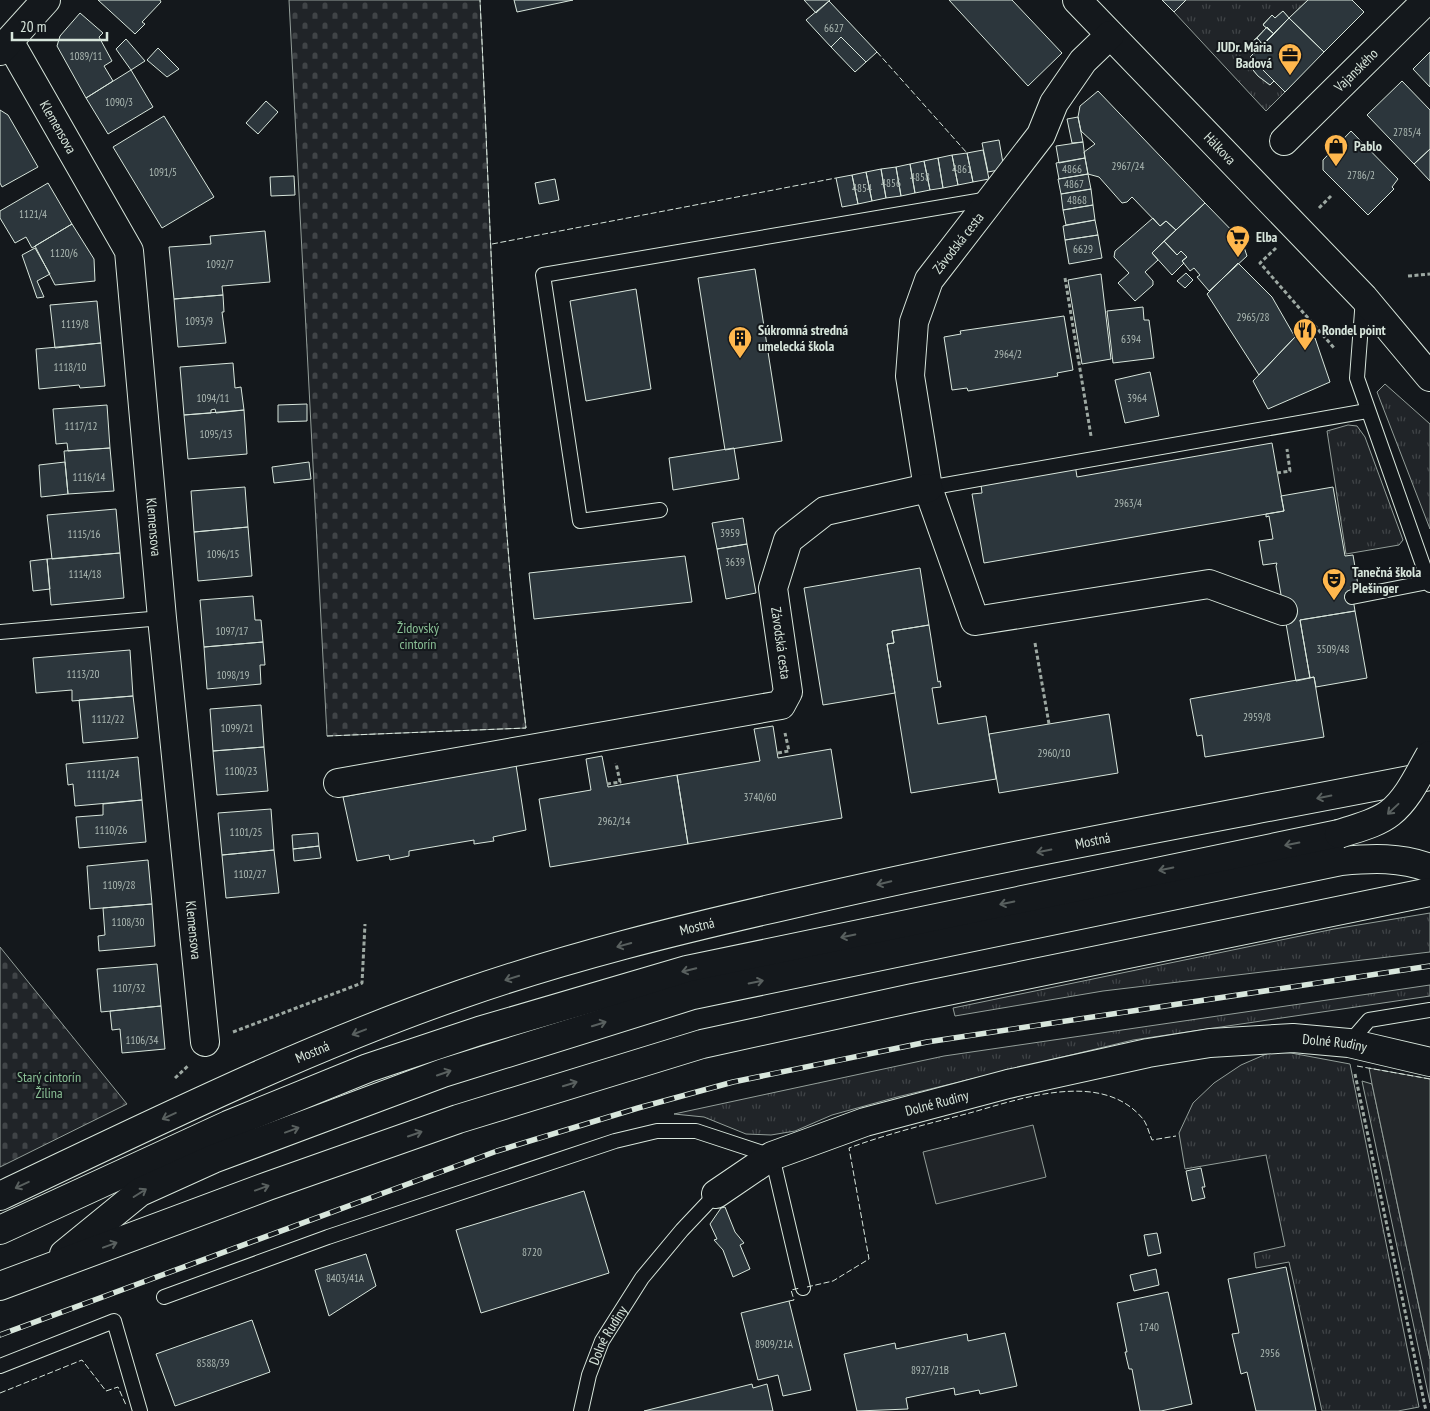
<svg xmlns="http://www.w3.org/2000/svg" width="1430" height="1411" font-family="'PT Sans Narrow',sans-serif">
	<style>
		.grass { fill: url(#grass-tufts); stroke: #939e99 }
		.cemetery { fill: url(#cemetery-stones); stroke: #939e99 }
		.green { fill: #202428; stroke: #939e99 }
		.parking { fill: #24282b; stroke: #939e99 }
		.building { fill: #2c363c; stroke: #d8e6dc }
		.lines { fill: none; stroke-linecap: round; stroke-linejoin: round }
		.service-casing { stroke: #d8e6dc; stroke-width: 16 }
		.minor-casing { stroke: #d8e6dc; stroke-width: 30 }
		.primary-casing { stroke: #d8e6dc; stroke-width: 30 }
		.path { stroke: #9da8a2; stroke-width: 3; stroke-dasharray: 4 2.5; stroke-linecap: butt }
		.service { stroke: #14181c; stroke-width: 14 }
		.minor { stroke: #14181c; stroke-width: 28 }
		.primary { stroke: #14181c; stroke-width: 28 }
		.rail-casing { stroke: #d8e6dc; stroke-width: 5.5 }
		.rail { stroke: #14181c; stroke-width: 4; stroke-dasharray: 11; stroke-linecap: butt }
		.primary-bridge-casing { stroke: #d8e6dc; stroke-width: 30; stroke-linecap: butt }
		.primary-bridge { stroke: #14181c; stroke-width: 28 }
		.fence { stroke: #d8e6dc; stroke-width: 1; stroke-dasharray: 6 2.5; stroke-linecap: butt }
		.oneway { stroke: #59605f }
		.labels { text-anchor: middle; stroke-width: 4; stroke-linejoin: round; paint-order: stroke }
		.number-label { font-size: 11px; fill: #adbab4 }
		.poi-label { font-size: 14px; font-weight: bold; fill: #d8e6dc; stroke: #14181c; text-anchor: start }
		.street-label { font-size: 14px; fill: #d8e6dc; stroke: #14181c }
		.park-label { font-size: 14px; fill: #8ac095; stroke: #14181c }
	</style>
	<defs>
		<pattern id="grass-tufts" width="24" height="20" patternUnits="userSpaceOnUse" patternTransform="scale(1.25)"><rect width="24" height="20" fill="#202428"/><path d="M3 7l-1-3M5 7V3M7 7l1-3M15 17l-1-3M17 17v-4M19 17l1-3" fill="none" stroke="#404447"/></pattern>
		<pattern id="cemetery-stones" width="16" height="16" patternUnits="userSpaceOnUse" patternTransform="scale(1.25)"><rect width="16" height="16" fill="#202428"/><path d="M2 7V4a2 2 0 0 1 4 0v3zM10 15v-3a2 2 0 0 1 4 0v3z" fill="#404447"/></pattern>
	</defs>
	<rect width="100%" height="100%" fill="#14181c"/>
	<path class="grass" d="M1186 0H1308L1289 18 1283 11 1275 18 1272 15 1263 24 1266 28 1253 41 1256 44 1253 60 1249 65 1258 76 1270 85 1274 81 1285 92 1266 111 1174 12Z
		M1385 384 1430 424V529L1377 392Z
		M1348 425 1357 426 1365 437 1403 540 1399 545 1346 554 1327 431Z
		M1430 913V952L1103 991 955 1016 953 1008 1334 929Z
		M1430 985V996L1133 1040 897 1097 832 1115 795 1131 771 1135 746 1134 704 1117 674 1114 944 1056Z
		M1271 1052 1291 1053 1350 1064 1419 1407 1398 1411H1322L1289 1262 1256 1268 1254 1253 1285 1246 1266 1155 1185 1169 1179 1133 1193 1103 1214 1083 1241 1065Z
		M1362 1081 1372 1084 1430 1359V1403Z"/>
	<path class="cemetery" d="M289 0H480C492 243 496 486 526 728L327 736Z
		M0 947 127 1104 0 1167Z"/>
	<path class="green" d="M1033 1125 1046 1177 936 1204 923 1152Z"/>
	<path class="parking" d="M1369 1068 1430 1079V1359L1372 1084Z"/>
	<path class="building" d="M98 0H160L161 2 142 22 145 24 135 34Z
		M514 0H573L517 12Z
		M804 0H830L816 13Z
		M949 0H1012L1062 53 1028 86Z
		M1162 0H1186L1174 12Z
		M1308 0H1352L1364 12 1324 52 1289 18Z
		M829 1 877 52 866 62 841 37 831 47 806 20Z
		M1283 11 1289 18 1274 34 1263 25 1272 15 1275 18Z
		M80 13 103 33 99 37 112 61 104 66 113 81 86 98 57 46 60 36Z
		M1289 18 1324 52 1285 92 1250 57Z
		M1267 27 1274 34 1263 45 1257 38Z
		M841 37 866 62 855 72 831 47Z
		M1257 38 1263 45 1254 54 1250 50 1256 44 1253 41Z
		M126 39 145 61 131 70 116 49Z
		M158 48 179 69 167 77 147 60Z
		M1430 52V87L1413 69Z
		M1253 60 1274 81 1270 85 1258 76 1249 65Z
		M131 70 153 107 108 134 86 98Z
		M1402 81 1430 110V149L1414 164 1367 115Z
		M1098 91 1205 203 1176 230 1166 221 1160 226 1132 197 1127 202 1122 203 1099 177 1088 174 1084 152 1095 144 1081 131 1078 117 1080 106Z
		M266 101 278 112 258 134 246 123Z
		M0 110 8 115 38 167 2 187 0 183Z
		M164 116 214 197 162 228 113 147Z
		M1078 117 1083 142 1072 143 1067 119Z
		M1351 131 1398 179 1392 187 1394 189 1368 215 1323 170V160Z
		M999 140 1004 169 988 172 982 143Z
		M1083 142 1085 158 1059 163 1056 146Z
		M1430 149V181L1414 164Z
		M983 150 989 179 973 182 967 153Z
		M967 153 973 182 958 185 952 155Z
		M952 155 958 185 943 188 938 158Z
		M938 158 943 188 930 190 924 161Z
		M1085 158 1088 174 1059 179 1056 163Z
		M924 161 930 190 915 193 910 164Z
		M910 164 915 193 901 196 896 167Z
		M896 167 901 196 886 198 881 169Z
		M881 169 886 198 872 201 866 172Z
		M866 172 872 201 858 204 852 175Z
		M1088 174 1091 189 1061 194 1058 179Z
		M852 175 858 204 842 207 836 178Z
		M294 176 295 195 271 196 270 177Z
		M555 179 559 200 539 204 535 183Z
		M48 183 72 224 32 248 26 237 15 243 0 218V211Z
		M1091 189 1093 205 1063 210 1061 194Z
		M1205 203 1242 241 1247 256 1209 291 1197 277 1200 275 1194 268 1190 271 1182 261 1187 257 1181 251 1177 255 1164 241Z
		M1093 205 1095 220 1066 225 1063 210Z
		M1153 218 1160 226 1166 221 1176 230 1152 253 1158 260 1145 272 1153 281V285L1135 301 1118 283 1129 273 1114 257 1115 251Z
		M1095 220 1098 235 1065 240 1063 226Z
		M72 224 94 259 95 281 55 285 35 246Z
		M265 231 270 282 222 286 223 295 174 299 169 247 211 244 210 236Z
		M1098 235 1102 258 1069 264 1065 240Z
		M1164 241 1177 255 1181 251 1187 257 1182 261 1184 263 1172 275 1152 253Z
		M35 248 50 274 37 281 44 297 37 298 22 255Z
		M1238 263 1272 297 1295 337 1259 375 1207 294Z
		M755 269 782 441 725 450 698 278Z
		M1186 273 1193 280 1185 288 1177 281Z
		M1101 274 1111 359 1082 364 1068 280Z
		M636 289 651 389 586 401 570 301Z
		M223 295 224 312H222L226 343 178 347 174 299Z
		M97 301 101 343 55 348 50 305Z
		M1143 307 1144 320H1149L1154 358 1113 363 1107 311Z
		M1064 316 1073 370 1057 373 1058 376 968 391 967 388 952 390 944 337 961 334 960 331Z
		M1295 337 1315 338 1330 382 1268 409 1253 381Z
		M101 343 105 386 80 388 79 385 39 389 36 349Z
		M233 363 235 388 241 387 244 410 216 413 215 409 211 410V413L184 415 180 367Z
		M1150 372 1159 416 1125 423 1115 380Z
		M307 404V421L278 422V405Z
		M107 405 110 448 68 451 67 443 56 444 53 409Z
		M244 410 247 454 188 459 184 415Z
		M1272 443 1284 511 984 563 972 494 982 493 981 485 1075 464 1077 477Z
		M110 448 114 491 68 494 64 451Z
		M734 448 739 479 673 490 669 458Z
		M65 462 68 494 41 497 39 465Z
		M309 462 311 479 274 483 272 467Z
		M245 487 248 527 194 532 191 491Z
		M1333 487 1345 556 1353 555 1358 585 1351 586 1355 611 1300 620 1310 678 1296 681 1276 566 1277 563 1263 565 1259 541 1273 539 1269 516 1266 517V514L1284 511 1281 496Z
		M116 509 120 553 52 559 47 515Z
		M743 518 747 544 717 549 712 523Z
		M248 527 252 576 198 581 194 532Z
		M747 544 756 593 726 599 717 549Z
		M120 553 124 598 51 605 47 559Z
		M685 556 692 602 534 619 529 573Z
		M47 559 50 589 33 591 30 561Z
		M920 568 929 625 892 631 894 643 887 644 895 693 823 705 804 588Z
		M253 596 255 620H261L263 642 204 647 200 600Z
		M1355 611 1367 678 1316 687 1314 677 1310 678 1300 620Z
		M929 625 938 682 940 681 941 687 932 688 938 724 986 716 996 779 911 793 887 644 894 643 892 631Z
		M263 642 265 665H260L261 684 207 689 204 647Z
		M130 650 133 696 72 701V690L36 693 33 658Z
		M1314 677 1324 737 1205 757 1202 735 1197 736 1190 699Z
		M133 696 138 738 83 743 79 700Z
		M261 705 264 747 213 751 210 709Z
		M1109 714 1118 773 999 793 989 734Z
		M773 726 778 758 831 749 842 818 688 844 677 775 760 761 754 729Z
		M264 747 268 791 217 795 213 751Z
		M602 756 608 787 677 775 688 844 550 867 539 799 591 790 586 759Z
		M138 757 142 800 75 806 73 784 68 785 66 764Z
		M516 765 526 830 493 837 494 841 474 844V840L409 851V856L390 860 389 855 357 861 343 797 379 790 378 787 395 784 396 787 464 775 463 772 480 768 481 772Z
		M142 800 146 842 79 848 76 817 103 815V804Z
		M271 809 274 850 222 855 218 813Z
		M318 833 319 846 293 849 292 835Z
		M319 846 321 858 294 861 293 849Z
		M274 850 279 893 226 898 222 855Z
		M148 860 152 904 90 909 87 866Z
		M152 904 155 946 99 951 98 936 105 935 103 908Z
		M157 964 161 1006 101 1012 97 969Z
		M161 1006 165 1049 122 1053 120 1029 112 1030 110 1011Z
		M1201 1168 1205 1187H1202L1205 1198 1192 1201 1186 1171Z
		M584 1191 609 1273 481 1313 456 1230Z
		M725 1207 735 1232 744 1243 740 1245 750 1269 733 1277 723 1250 714 1240 717 1239 710 1224 721 1208Z
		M1157 1233 1161 1253 1148 1256 1144 1235Z
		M366 1254 376 1286 329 1316 315 1270Z
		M1286 1267 1316 1411H1256L1247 1372 1241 1374 1232 1334 1239 1333 1228 1279Z
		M1156 1269 1159 1285 1134 1291 1130 1275Z
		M1168 1292 1192 1404 1161 1411H1140L1132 1369H1129L1125 1352H1127L1117 1303Z
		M789 1301 811 1390 783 1396 778 1375 758 1380 741 1313Z
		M252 1320 270 1372 175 1406 156 1354Z
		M1005 1333 1017 1386 980 1394 979 1390 955 1395 954 1388 906 1398 908 1409 857 1411 844 1354 895 1343 896 1349 967 1334 968 1341Z
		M752 1384 753 1388 767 1384 773 1411H644Z"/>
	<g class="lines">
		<g class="service-casing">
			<g id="service">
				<path d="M1363 298 1357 378 1430 585"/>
				<path d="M928 488 1367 411"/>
				<path d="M660 510 580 521 543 275 989 199"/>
				<path d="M1352 597 1428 582"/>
				<path d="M0 632 162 618"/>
				<path d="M1349 1043 1369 1020 1430 1010"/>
				<path d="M164 1297 328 1237 615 1141 657 1131H696L772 1156 803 1288"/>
				<path d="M0 1366 114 1321 140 1411"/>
				<path id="s1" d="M581 1411 589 1375 602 1341 642 1278 682 1230 716 1194"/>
			</g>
		</g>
		<g class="minor-casing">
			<g id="minor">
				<path id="s2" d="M1077 0 1364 298 1430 377"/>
				<path d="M1110 35 1083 61 1054 103 1041 135 929 280 914 322 910 376 928 488 975 621 1209 584 1283 611"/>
				<path id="s3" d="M9 41 129 251 162 618 205 1042"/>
				<path d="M0 51 46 0"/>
				<path id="s4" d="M1284 141 1427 0"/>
				<path d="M338 783 781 705 788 692 773 588 788 540 825 511 928 488"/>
				<path id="s5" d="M716 1194 772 1156 865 1122 1008 1084 1148 1053 1210 1043 1293 1038 1349 1043 1430 1062"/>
			</g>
		</g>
		<g class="primary-casing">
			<g id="primary">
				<path id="s6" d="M0 1196C152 1124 303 1049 462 994 568 957 678 930 788 905 1001 855 1216 818 1430 776"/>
				<path d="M0 1230 228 1125 368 1068 479 1031 687 970 1339 834"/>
				<path d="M64 1254 140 1192 213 1159 443 1073 693 995 1341 861C1373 858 1400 857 1430 868"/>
				<path d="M0 1286 268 1186 458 1119 702 1044 913 998 1430 892"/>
			</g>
		</g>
		<path class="path" d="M1319 208 1331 196
			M1276 248 1260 263 1335 349
			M1408 276 1430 274
			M1065 278 1091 436
			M1277 473 1290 471 1287 449
			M1035 643 1049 724
			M778 753 789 751 785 733
			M607 784 620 782 616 763
			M233 1032 362 983 365 924
			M1355 1074 1426 1411
			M175 1078 189 1065"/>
		<use href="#service" class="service"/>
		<use href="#minor" class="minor"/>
		<use href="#primary" class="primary"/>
		<g class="rail-casing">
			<path id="rail" d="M0 1335 497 1151 638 1108 733 1082 927 1042 1430 966"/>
		</g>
		<use href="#rail" class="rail"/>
		<g class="primary-bridge-casing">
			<path id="primary-bridge" d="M1339 834C1356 828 1376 824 1390 813 1408 799 1419 774 1430 755"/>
		</g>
		<use href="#primary-bridge" class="primary-bridge"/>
		<path class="fence" d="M877 52 967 153
			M492 244 836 178
			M327 736 526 728C496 486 492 243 480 0
			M1357 1066 1430 1079
			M807 1287 833 1281 869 1259 849 1148C887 1134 927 1124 966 1114 1018 1100 1101 1068 1143 1119 1147 1124 1149 1133 1152 1140L1176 1136
			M789 1301 794 1300 791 1290 800 1288
			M0 1393 82 1360 106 1391 118 1387 126 1405"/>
	</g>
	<defs><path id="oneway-shaft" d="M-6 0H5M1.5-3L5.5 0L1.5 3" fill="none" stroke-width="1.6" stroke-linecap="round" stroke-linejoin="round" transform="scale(1.25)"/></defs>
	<g class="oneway">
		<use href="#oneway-shaft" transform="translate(1324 797) rotate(169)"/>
		<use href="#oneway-shaft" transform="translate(1393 809) rotate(137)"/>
		<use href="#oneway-shaft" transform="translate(1292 844) rotate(169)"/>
		<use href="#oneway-shaft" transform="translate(1044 851) rotate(169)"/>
		<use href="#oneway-shaft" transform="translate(1166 869) rotate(168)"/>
		<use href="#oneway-shaft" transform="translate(884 883) rotate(167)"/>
		<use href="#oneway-shaft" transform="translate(1007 903) rotate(168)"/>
		<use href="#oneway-shaft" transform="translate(848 936) rotate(168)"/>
		<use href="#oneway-shaft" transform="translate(624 945) rotate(165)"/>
		<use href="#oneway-shaft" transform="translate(689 970) rotate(166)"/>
		<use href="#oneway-shaft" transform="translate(512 978) rotate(163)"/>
		<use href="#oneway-shaft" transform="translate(756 982) rotate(-12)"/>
		<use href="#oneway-shaft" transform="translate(599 1024) rotate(-17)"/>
		<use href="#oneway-shaft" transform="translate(359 1032) rotate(159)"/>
		<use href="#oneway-shaft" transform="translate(444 1073) rotate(-19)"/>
		<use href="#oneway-shaft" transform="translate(570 1084) rotate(-17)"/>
		<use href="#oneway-shaft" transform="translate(169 1116) rotate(155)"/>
		<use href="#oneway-shaft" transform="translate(292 1130) rotate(-20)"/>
		<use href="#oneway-shaft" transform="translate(415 1134) rotate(-19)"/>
		<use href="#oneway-shaft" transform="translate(22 1185) rotate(155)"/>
		<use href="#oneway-shaft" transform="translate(262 1188) rotate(-20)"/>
		<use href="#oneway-shaft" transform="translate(140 1193) rotate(-32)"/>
		<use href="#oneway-shaft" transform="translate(110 1245) rotate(-20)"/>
	</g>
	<defs>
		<g id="office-pin" transform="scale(1.25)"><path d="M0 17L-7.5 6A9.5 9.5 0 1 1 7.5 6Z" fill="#ffb74d" stroke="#14181c"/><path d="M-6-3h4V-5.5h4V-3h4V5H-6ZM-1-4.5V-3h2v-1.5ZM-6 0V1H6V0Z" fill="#111"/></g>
		<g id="shop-pin" transform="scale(1.25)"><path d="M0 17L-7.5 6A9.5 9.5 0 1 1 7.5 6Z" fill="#ffb74d" stroke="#14181c"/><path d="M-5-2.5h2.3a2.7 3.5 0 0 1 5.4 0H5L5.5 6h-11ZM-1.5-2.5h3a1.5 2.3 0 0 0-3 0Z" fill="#111"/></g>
		<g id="supermarket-pin" transform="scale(1.25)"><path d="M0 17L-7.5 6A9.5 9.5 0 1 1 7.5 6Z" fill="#ffb74d" stroke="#14181c"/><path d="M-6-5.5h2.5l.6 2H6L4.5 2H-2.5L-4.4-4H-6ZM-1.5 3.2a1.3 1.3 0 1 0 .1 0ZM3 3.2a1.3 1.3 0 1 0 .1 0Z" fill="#111"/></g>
		<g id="restaurant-pin" transform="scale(1.25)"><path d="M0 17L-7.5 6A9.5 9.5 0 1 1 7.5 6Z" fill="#ffb74d" stroke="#14181c"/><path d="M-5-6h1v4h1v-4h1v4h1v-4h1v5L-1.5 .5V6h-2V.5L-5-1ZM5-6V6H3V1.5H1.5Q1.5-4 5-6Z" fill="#111"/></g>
		<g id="building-pin" transform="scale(1.25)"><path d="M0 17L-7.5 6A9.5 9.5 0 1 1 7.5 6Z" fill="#ffb74d" stroke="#14181c"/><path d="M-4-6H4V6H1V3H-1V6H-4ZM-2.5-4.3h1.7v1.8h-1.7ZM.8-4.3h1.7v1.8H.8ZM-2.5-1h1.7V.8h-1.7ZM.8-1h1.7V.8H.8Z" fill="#111"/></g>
		<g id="theatre-pin" transform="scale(1.25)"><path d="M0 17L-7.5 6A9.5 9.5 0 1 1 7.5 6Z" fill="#ffb74d" stroke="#14181c"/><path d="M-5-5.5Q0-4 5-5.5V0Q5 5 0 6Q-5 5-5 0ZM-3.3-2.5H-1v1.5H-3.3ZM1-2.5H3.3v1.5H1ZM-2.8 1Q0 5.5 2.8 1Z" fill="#111"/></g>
	</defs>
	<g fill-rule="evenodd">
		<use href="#office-pin" x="1290" y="55"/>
		<use href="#shop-pin" x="1336" y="146"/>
		<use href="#supermarket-pin" x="1238" y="237"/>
		<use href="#restaurant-pin" x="1305" y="330"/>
		<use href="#building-pin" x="740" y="338"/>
		<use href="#theatre-pin" x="1334" y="580"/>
	</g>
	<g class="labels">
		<g class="number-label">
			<text x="834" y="32">6627</text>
			<text x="86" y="60">1089/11</text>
			<text x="119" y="106">1090/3</text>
			<text x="1407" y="136">2785/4</text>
			<text x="1128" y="170">2967/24</text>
			<text x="962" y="173">4861</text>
			<text x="1072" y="173">4866</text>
			<text x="163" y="176">1091/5</text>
			<text x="1361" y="179">2786/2</text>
			<text x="920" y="181">4858</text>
			<text x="891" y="187">4856</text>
			<text x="1074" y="188">4867</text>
			<text x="862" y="192">4854</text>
			<text x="1077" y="204">4868</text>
			<text x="33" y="218">1121/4</text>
			<text x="1083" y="253">6629</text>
			<text x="64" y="257">1120/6</text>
			<text x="220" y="268">1092/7</text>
			<text x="1253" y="321">2965/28</text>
			<text x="199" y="325">1093/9</text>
			<text x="75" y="328">1119/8</text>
			<text x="1131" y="343">6394</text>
			<text x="1008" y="358">2964/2</text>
			<text x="70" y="371">1118/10</text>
			<text x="213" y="402">1094/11</text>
			<text x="1137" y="402">3964</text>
			<text x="81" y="430">1117/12</text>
			<text x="216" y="438">1095/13</text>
			<text x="89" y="481">1116/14</text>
			<text x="1128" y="507">2963/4</text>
			<text x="730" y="537">3959</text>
			<text x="84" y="538">1115/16</text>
			<text x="223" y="558">1096/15</text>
			<text x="735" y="566">3639</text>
			<text x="85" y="578">1114/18</text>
			<text x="232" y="635">1097/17</text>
			<text x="1333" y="653">3509/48</text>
			<text x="83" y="678">1113/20</text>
			<text x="233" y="679">1098/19</text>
			<text x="1257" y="721">2959/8</text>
			<text x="108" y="723">1112/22</text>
			<text x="237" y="732">1099/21</text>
			<text x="1054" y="757">2960/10</text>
			<text x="241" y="775">1100/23</text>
			<text x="103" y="778">1111/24</text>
			<text x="760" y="801">3740/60</text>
			<text x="614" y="825">2962/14</text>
			<text x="111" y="834">1110/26</text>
			<text x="246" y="836">1101/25</text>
			<text x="250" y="878">1102/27</text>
			<text x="119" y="889">1109/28</text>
			<text x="128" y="926">1108/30</text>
			<text x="129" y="992">1107/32</text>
			<text x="142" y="1044">1106/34</text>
			<text x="532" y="1256">8720</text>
			<text x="345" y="1282">8403/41A</text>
			<text x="1149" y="1331">1740</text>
			<text x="774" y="1348">8909/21A</text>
			<text x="1270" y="1357">2956</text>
			<text x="213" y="1367">8588/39</text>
			<text x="930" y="1374">8927/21B</text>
		</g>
		<g class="poi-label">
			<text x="1272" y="52" text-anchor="end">JUDr. Mária<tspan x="1272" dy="16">Badová</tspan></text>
			<text x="1354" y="151">Pablo</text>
			<text x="1256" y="242">Elba</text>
			<text x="758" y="335">Súkromná stredná<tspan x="758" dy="16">umelecká škola</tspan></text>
			<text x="1322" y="335">Rondel point</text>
			<text x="1352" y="577">Tanečná škola<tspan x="1352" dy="16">Plešinger</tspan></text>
		</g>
		<g class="street-label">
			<text dy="5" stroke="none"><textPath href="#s4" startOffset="101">Vajanského</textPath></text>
			<text dy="5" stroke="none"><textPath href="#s3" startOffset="99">Klemensova</textPath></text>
			<text dy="5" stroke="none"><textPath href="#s2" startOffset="206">Hálkova</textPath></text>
			<text transform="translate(958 243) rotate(-52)" y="5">Závodská cesta</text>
			<text dy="5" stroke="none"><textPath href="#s3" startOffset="519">Klemensova</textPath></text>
			<text transform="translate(781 643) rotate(82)" y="5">Závodská cesta</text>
			<text dy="5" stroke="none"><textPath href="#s6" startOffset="1154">Mostná</textPath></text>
			<text dy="5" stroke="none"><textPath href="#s6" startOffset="749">Mostná</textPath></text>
			<text dy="5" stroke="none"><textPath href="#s3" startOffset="924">Klemensova</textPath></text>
			<text dy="5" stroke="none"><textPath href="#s5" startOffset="646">Dolné Rudiny</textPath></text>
			<text dy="5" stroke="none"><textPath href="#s6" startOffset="344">Mostná</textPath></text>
			<text dy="5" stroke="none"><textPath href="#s5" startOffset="241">Dolné Rudiny</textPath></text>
			<text dy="5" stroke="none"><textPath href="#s1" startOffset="81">Dolné Rudiny</textPath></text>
		</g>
		<g class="park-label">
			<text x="418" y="633">Židovský<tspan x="418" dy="16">cintorín</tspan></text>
			<text x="49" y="1082">Starý cintorín<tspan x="49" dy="16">Žilina</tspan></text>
		</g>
	</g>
	<path d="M12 32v8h95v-8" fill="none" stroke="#d8e6dc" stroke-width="2.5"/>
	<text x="20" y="32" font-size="15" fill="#d8e6dc" stroke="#14181c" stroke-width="4" paint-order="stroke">20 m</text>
</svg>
